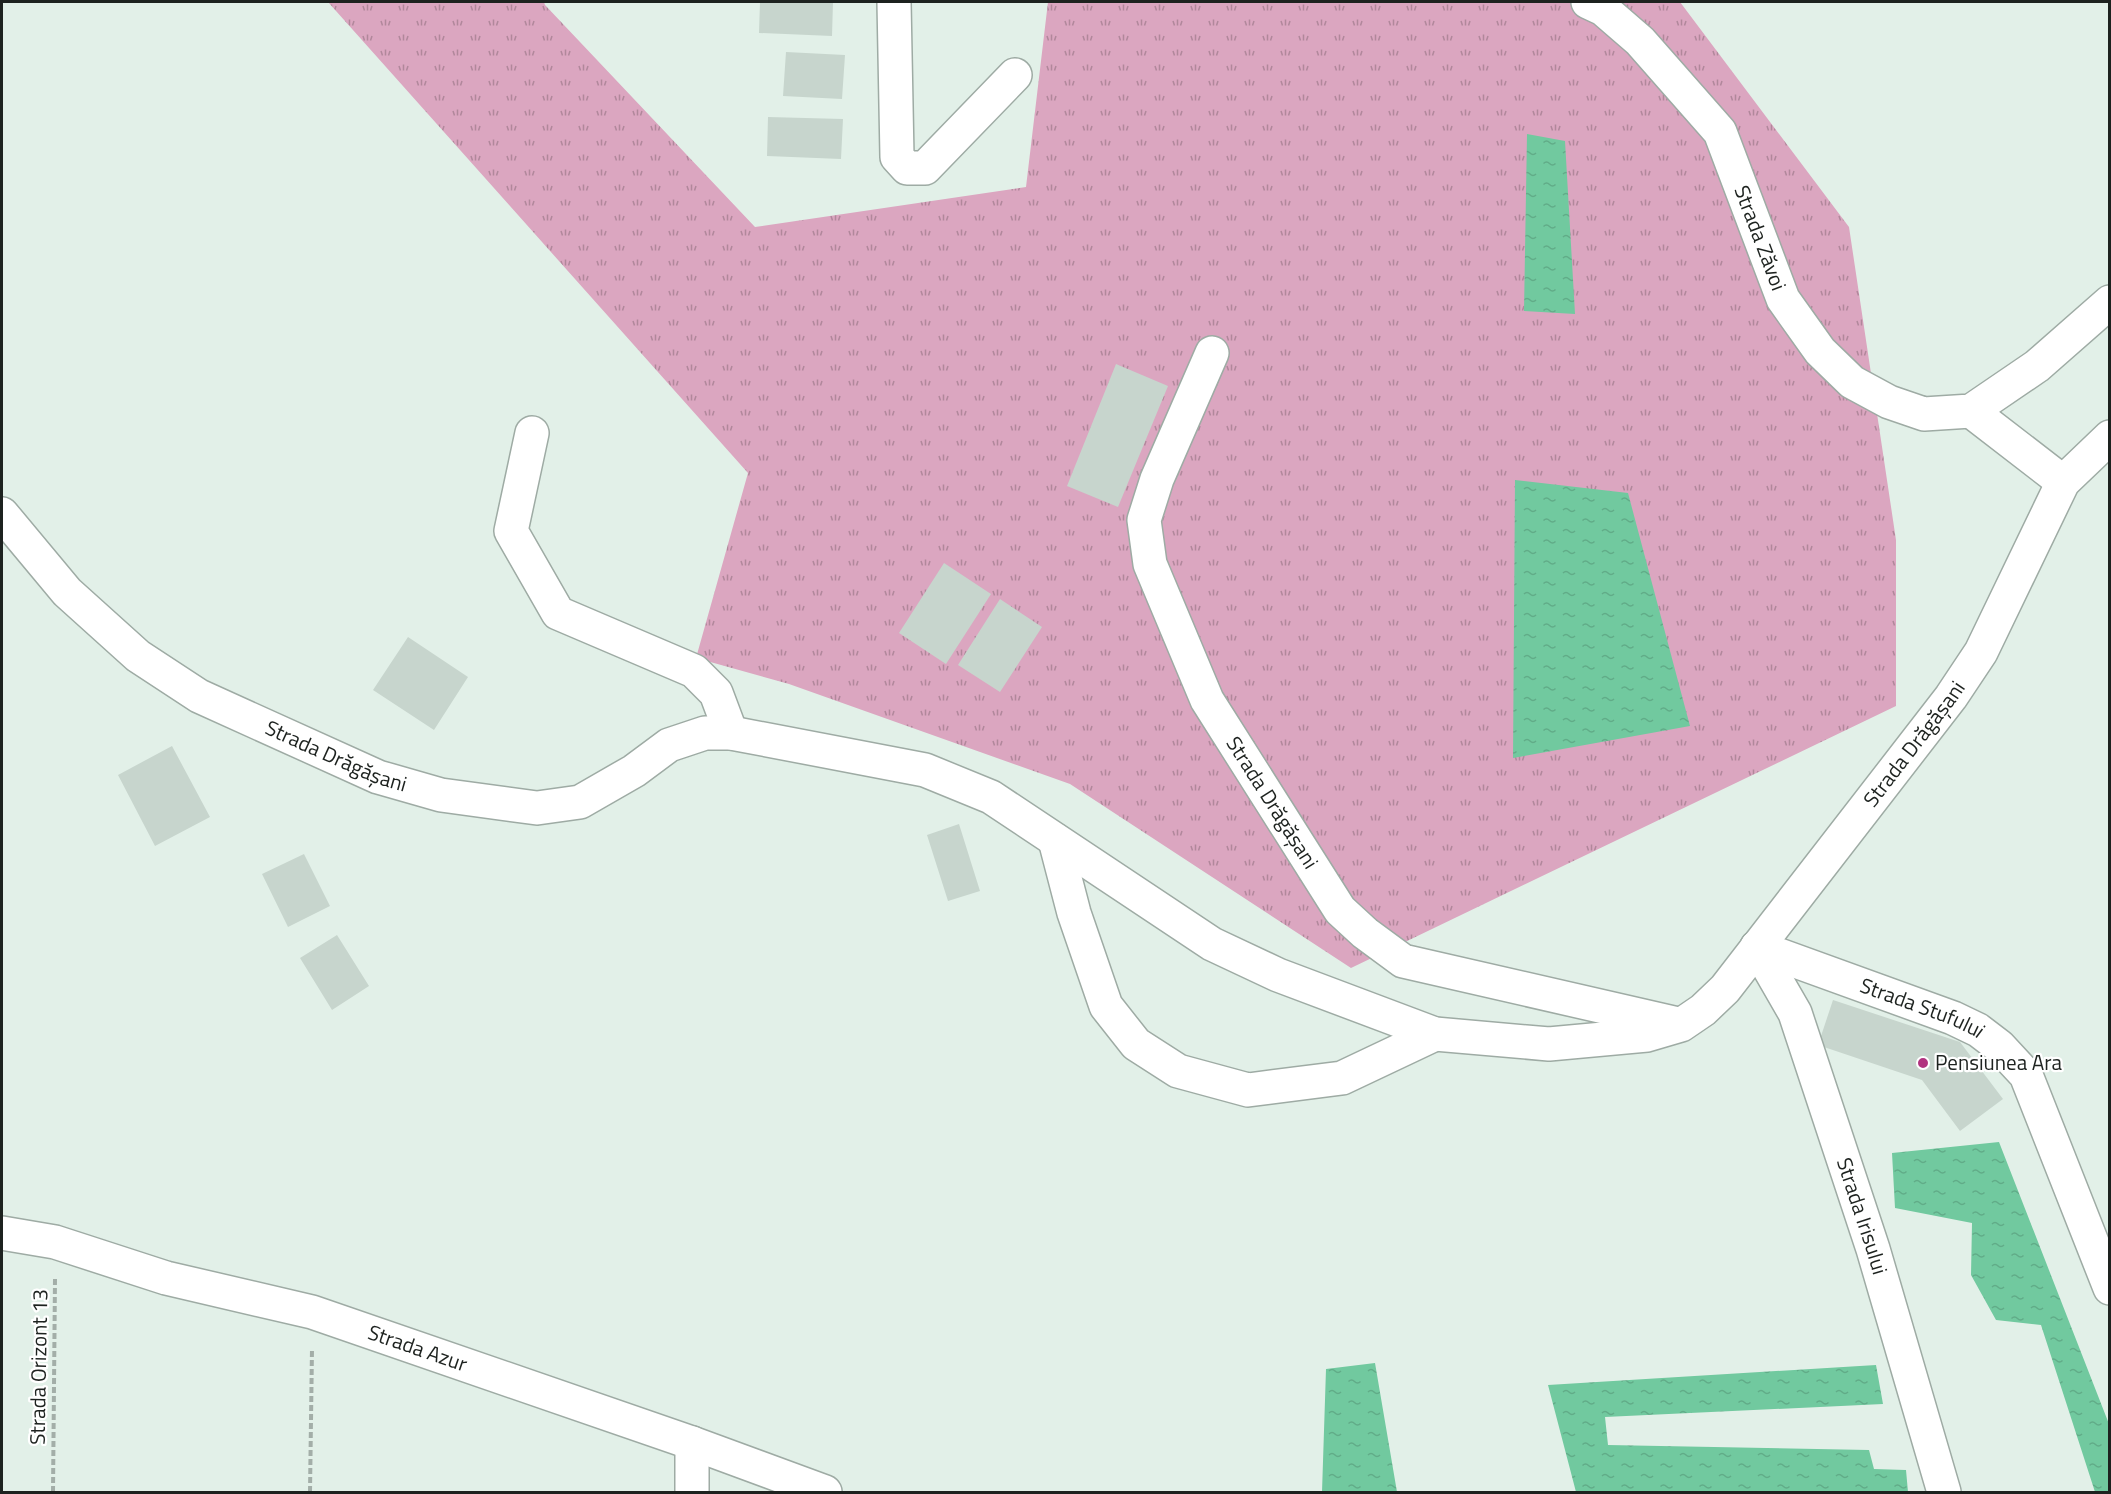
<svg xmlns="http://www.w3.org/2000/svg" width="2111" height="1494" font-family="'Titillium Web',sans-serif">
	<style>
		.grass { fill: url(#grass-tufts) }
		.water { fill: url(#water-ripples) }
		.building { fill: #c7d5cd }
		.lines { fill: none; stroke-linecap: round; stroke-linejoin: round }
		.minor-casing { stroke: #9eaba4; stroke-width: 36 }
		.path { stroke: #a3aea8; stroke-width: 4; stroke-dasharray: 6 3; stroke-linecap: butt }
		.minor { stroke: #fff; stroke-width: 33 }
		.poi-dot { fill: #b1327f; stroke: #fff; stroke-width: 2 }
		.labels { text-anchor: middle; stroke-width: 4.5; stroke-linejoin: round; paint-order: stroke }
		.street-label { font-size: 21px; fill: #1d221f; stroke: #fff }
		.poi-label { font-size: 21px; fill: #1d221f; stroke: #fff; text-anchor: start }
	</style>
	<defs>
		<pattern id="grass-tufts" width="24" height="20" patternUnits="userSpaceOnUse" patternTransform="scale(1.5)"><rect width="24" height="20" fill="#dba6c0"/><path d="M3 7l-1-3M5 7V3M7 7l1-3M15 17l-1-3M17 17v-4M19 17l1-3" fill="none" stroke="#b1879b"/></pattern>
		<pattern id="water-ripples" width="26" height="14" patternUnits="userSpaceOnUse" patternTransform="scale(1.5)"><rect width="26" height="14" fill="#71c99f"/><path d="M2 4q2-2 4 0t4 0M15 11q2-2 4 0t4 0" fill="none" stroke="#61ac88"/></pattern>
	</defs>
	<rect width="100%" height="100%" fill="#e2f0e8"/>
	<path class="grass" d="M328 2H544L545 5 755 227 1026 187 1048 2H1680L1849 227 1896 540V706L1351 968 1070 784 789 684 696 658 748 473Z"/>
	<path class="water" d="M1527 134 1565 141 1575 314 1524 311Z
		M1515 480 1628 493 1690 726 1513 758Z
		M1999 1142 2109 1424V1492H2095L2041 1325 1996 1320 1971 1275 1972 1223 1895 1208 1892 1153Z
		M1375 1363 1397 1492H1322L1326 1369Z
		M1876 1365 1883 1404 1605 1417 1608 1445 1869 1450 1874 1469 1906 1470 1908 1492H1576L1548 1385Z"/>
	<path class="building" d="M760 2H833L832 36 759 33Z
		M786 52 845 55 842 99 783 96Z
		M768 117 843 119 841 159 767 156Z
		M1116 364 1168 386 1118 507 1067 486Z
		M944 563 991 594 946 664 899 633Z
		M1000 599 1042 627 1000 692 958 665Z
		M408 637 468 677 434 730 373 690Z
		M172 746 210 817 155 846 118 775Z
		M959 824 980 891 948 901 927 835Z
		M304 854 330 906 288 927 262 874Z
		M337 935 369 986 332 1010 300 958Z
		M1833 1000 1960 1042 2003 1099 1960 1131 1922 1080 1818 1045Z"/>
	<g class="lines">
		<g class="minor-casing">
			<g id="minor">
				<path d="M894 2 897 157 907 168H925L1015 75"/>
				<path id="s1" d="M1588 2 1603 9 1640 41 1720 132 1783 299 1820 351 1852 382 1889 402 1924 414 1971 411 2037 366 2110 302"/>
				<path id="s2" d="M1212 353 1157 479 1144 520 1150 564 1207 700 1340 910 1365 933 1403 961 1674 1023"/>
				<path d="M1971 411 2063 482"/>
				<path d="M532 433 511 531 558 613 694 671 716 693 731 733"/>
				<path id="s3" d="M2 514 67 592 138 656 199 696 378 777 441 795 537 808 580 802 634 771 669 745 705 733H731L925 770 991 797 1212 944 1278 975 1435 1034 1549 1044 1647 1035 1681 1025 1703 1010 1725 989 1951 697 1981 652 2063 482 2110 437"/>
				<path d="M1055 840 1074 913 1106 1006 1136 1044 1178 1071 1248 1090 1342 1078 1435 1034"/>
				<path id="s4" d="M1757 947 1795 1013 1873 1249 1944 1492"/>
				<path id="s5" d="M1757 947 1953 1018 1978 1030 1999 1046 2026 1075 2110 1288"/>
				<path id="s6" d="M2 1233 55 1242 166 1278 312 1312 692 1443 825 1492"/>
				<path d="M692 1492V1443"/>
			</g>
		</g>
		<path class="path" d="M53 1492 55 1279
			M310 1492 312 1349"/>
		<use href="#minor" class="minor"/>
	</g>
	<circle class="poi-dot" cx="1923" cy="1063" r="6"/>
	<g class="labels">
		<g class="street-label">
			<text dy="7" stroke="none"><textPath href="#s1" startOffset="300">Strada Zăvoi</textPath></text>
			<text dy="7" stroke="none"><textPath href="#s3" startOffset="2232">Strada Drăgășani</textPath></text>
			<text dy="7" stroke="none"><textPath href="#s3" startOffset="420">Strada Drăgășani</textPath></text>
			<text dy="7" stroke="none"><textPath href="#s2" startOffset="494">Strada Drăgășani</textPath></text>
			<text dy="7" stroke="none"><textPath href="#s5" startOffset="176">Strada Stufului</textPath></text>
			<text dy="7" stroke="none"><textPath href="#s4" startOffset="290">Strada Irisului</textPath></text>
			<text dy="7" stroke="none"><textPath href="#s6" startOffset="432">Strada Azur</textPath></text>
			<text transform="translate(39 1367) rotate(-89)" y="7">Strada Orizont 13</text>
		</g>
		<g class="poi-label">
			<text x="1935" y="1070">Pensiunea Ara</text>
		</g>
	</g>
	<rect width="2111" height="1494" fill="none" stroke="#1d221f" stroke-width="6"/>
</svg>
